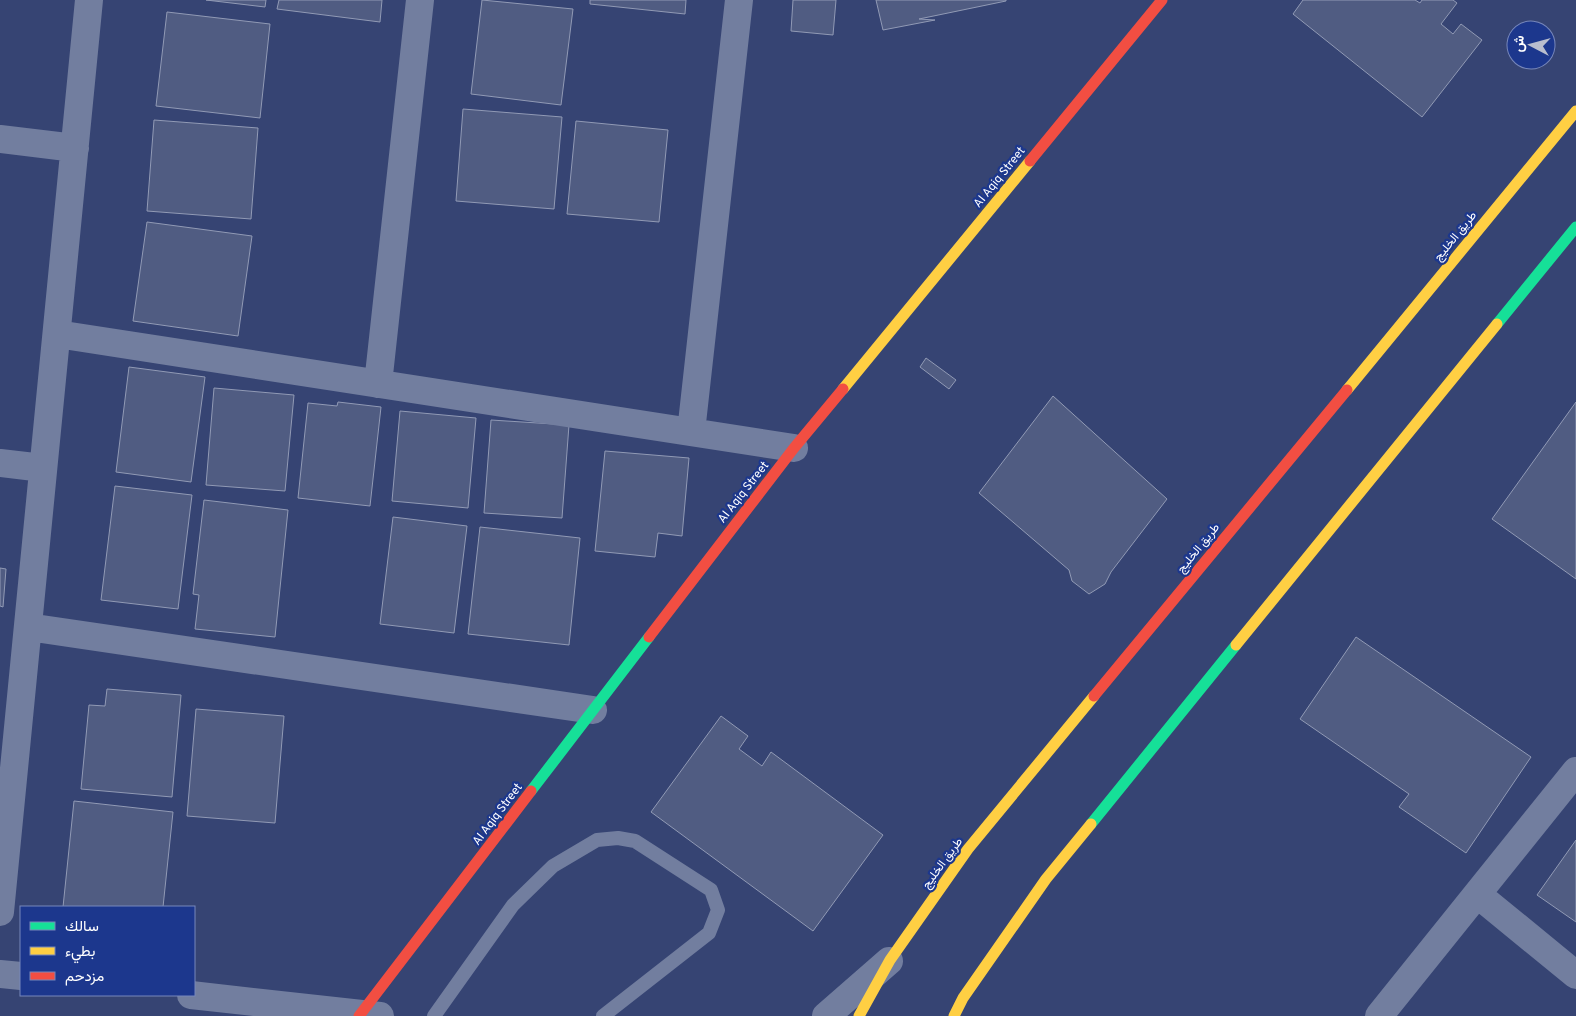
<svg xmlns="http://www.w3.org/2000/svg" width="1576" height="1016" font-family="Overpass,Vazirmatn,sans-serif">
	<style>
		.building { fill: #505c82; stroke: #919ab5 }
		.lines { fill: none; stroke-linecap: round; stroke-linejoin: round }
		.lane { stroke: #727e9f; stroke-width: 14 }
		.street { stroke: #727e9f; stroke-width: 28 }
		.fast { stroke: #16e098; stroke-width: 11 }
		.slow { stroke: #ffcf43; stroke-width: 11 }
		.jam { stroke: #f24e42; stroke-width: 11 }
		.labels { text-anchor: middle; stroke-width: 4.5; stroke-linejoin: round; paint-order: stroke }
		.street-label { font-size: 12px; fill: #fff; stroke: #1c378d }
	</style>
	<rect width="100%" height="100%" fill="#364473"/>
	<path class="building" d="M206 0H266L265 7Z
		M279 0H382L380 22 277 9Z
		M482 0 573 9 561 105 471 94Z
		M590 0H686L685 14 590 4Z
		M793 0H836L833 35 791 31Z
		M876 0H1006V1L919 19 935 20 883 30Z
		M1303 0H1415L1420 3 1422 0H1453L1457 3 1441 24 1453 34 1461 24 1482 40 1422 117 1293 14Z
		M167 12 270 24 260 118 156 106Z
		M463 109 562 117 554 209 456 201Z
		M154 120 258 128 251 219 147 211Z
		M576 121 668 130 659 222 567 214Z
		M147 222 252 236 238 336 133 321Z
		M926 358 956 380 949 389 920 367Z
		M129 367 205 377 191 482 116 472Z
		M214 388 294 395 285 491 206 485Z
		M1053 396 1167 499 1111 572 1105 584 1089 594 1072 581 1069 570 979 493Z
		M338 402 381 407 370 506 298 498 308 403 337 406Z
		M1576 402V579L1492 519Z
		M400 411 476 418 468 508 392 501Z
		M491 420 569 425 562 518 484 513Z
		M605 451 689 458 682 536 658 533 655 557 595 551Z
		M115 486 192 495 178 609 101 600Z
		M204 500 288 510 275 637 195 629 199 595 193 594Z
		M393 517 467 526 454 633 380 624Z
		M480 527 580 538 569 645 468 634Z
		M0 568 6 569 3 607 0 606Z
		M1356 637 1531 757 1466 853 1399 807 1409 794 1300 719Z
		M107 689 181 695 172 797 81 789 89 705 105 706Z
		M196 709 284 716 275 823 187 816Z
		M721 716 748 736 739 749 762 766 771 752 883 835 813 931 651 812Z
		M74 801 173 812 163 907H63Z
		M1576 840V922L1537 895Z"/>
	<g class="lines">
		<path class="lane" d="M434 1016 513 905 553 866 597 840 618 838 635 841 711 890 718 910 709 933 603 1016"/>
		<path class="street" d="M0 139 75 148
			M57 334 794 448
			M378 384 420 0
			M691 432 739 0
			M0 463 43 468
			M28 627 593 710
			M1477 894 1576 975
			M0 912 89 0
			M0 974 21 976
			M191 995 380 1016
			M826 1016 889 961
			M1379 1016 1576 771"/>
		<path class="fast" d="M1497 324 1576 227
			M531 791 649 637
			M1091 824 1236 645"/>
		<path class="slow" d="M843 389 1030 161
			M1347 390 1576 111
			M1236 645 1497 324
			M859 1016 890 960 968 849 1094 696
			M954 1016 963 998 1046 879 1091 824"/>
		<path class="jam" d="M1030 161 1162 0
			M649 637 794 448 843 389
			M1094 696 1347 390
			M359 1016 531 791"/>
	</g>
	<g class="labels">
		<g class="street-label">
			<text transform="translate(999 177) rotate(-51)" y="4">Al Aqiq Street</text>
			<text transform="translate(1455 236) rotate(-51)" y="4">طريق الخليج</text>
			<text transform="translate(743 492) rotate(-52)" y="4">Al Aqiq Street</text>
			<text transform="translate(1198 548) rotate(-51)" y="4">طريق الخليج</text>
			<text transform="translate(497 814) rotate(-53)" y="4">Al Aqiq Street</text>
			<text transform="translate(942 863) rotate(-54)" y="4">طريق الخليج</text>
		</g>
	</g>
	<rect x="20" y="906" width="175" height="90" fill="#1c378d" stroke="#7787bb"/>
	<rect x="30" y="922" width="25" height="8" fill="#16e098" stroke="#7787bb"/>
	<text x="65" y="931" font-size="15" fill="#ffffff">سالك</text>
	<rect x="30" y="947" width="25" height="8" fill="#ffcf43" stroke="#7787bb"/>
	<text x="65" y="956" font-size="15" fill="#ffffff">بطيء</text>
	<rect x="30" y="972" width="25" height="8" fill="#f24e42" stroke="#7787bb"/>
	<text x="65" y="981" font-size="15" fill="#ffffff">مزدحم</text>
	<g transform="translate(1531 45) rotate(276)"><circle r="24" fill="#1c378d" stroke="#7787bb"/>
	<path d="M0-4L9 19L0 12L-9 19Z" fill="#b9bece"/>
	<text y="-8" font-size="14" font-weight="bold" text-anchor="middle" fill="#ffffff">ش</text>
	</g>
</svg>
